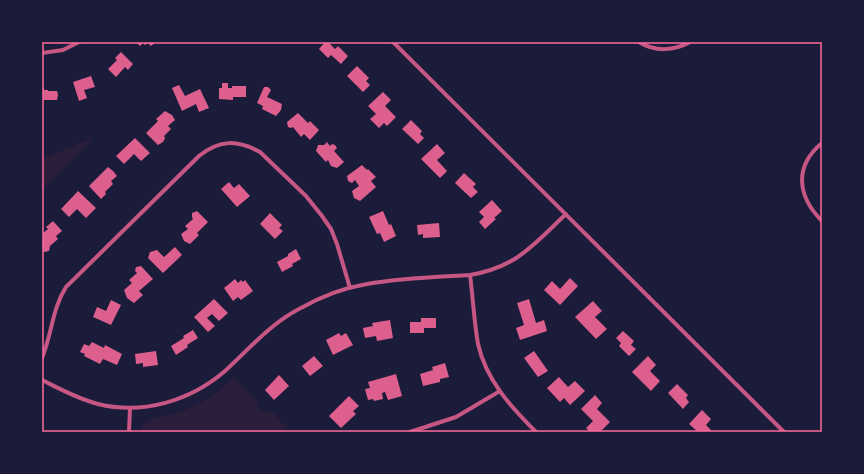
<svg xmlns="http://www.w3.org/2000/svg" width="864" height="474" font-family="'Archivo Narrow',sans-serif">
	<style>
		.green { fill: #2a1e3b }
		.building { fill: #dd5f8e }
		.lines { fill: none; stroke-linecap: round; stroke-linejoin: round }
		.minor { stroke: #c65784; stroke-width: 4 }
		.neatline { fill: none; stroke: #ff6b9d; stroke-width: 1.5 }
	</style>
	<rect width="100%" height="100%" fill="#1b1b3a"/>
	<path class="green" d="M95 137 42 190V159Z
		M234 378 256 400 259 410 275 414 285 426V432H142L143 424C155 416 169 416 182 411 202 404 218 392 234 378Z"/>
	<path class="building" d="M136 42H156L151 46 148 43 145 45 143 43 140 46Z
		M325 42H328L335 49 338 46 348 56 341 64 331 55 328 58 319 49Z
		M121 52 133 64 128 70 125 67 116 77 108 69 117 60 115 58Z
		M357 66 369 78 366 81 370 85 363 92 347 76Z
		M91 76 95 87 84 90 87 98 79 101 73 82Z
		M222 83H228V88H232V86H246V97H233V100L219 99V88H222Z
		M179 85 185 96 200 89 209 108 199 112 196 104 182 111 172 88Z
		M42 87H44V90H48V91H57L58 95 57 100H42Z
		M264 87H268L271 90 267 97 282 104 281 110 276 116 262 109 263 106 257 103Z
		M383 92 391 100 385 106 396 117 387 126 384 123 379 128 370 119 376 114 368 106Z
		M165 111 172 115 175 120 168 126 171 129 164 136 165 138 163 142 158 145 146 133 158 121 156 119Z
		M298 113 308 123 310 121 319 130 310 140 304 134 301 137 293 127 291 128 288 127 287 122Z
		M411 120 422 131 420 134 424 138 418 144 402 129Z
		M135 138 150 153 141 161 134 154 124 164 116 156Z
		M327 142 330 146 332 144 335 145 337 148 334 151 344 162 337 168 331 166 328 160 326 162 316 151 318 145H324Z
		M437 144 445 153 437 160 447 171 440 178 421 159Z
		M362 165 367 170 368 169 376 177 371 181 376 187 360 201 354 198 352 191 359 186 355 180 352 183 348 181 347 176Z
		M108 167 113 171 117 176 111 181 113 184 105 192 106 194 101 199 89 186Z
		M464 173 476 184 473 187 478 192 471 198 455 183Z
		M229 182 234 188 239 184 250 196 237 207 221 189Z
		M78 191 96 208 86 218 77 209 69 217 61 209Z
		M492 200 502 211 494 218 496 219 485 229 479 222 484 217 479 212Z
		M197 211 208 222 197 233 199 235 190 244 184 241 181 234 188 229 185 226 193 219 192 217V213Z
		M383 211 389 225 391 224 396 236 384 242 380 233 377 234 369 217Z
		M270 213 282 225 279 228 283 231 275 239 260 224Z
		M53 221 62 231 56 236 58 239 50 246 49 251 44 252 42 249V234L48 229 46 227Z
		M439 223 440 237 423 238V234L418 235 417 225Z
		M175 247 182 255 163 273 148 258 150 252 157 250 164 257Z
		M296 249 301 259 292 264 293 266 282 272 277 262 288 256V254Z
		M141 266 153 279 139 291 143 295 134 303 127 298 124 290 132 283 129 280 137 273 135 271 136 267Z
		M570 278 578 286 560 305 544 290 552 281 560 289Z
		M235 279 238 283 241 280 243 282 245 280 253 291 241 300 238 297 233 301 224 288Z
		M214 299 228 313 219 321 212 314 207 318 215 326 208 332 194 317Z
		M529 299 536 323 544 320 547 331 520 340 516 328 524 325 517 303Z
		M111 300 121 305 111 325 93 317 97 307 106 311Z
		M593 301 602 311 595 317 607 329 596 339 575 317Z
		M421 318H436V328H424V333H410V322H421Z
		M390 320 393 338 377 341 376 336 365 338 363 328 373 326 372 323Z
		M193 330 198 338 187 345 188 347 176 355 171 346 184 338 183 336Z
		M623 331 634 341 631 345 636 349 629 356 619 346 621 343 616 338Z
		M339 333 341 336 346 333 353 345 333 355 326 340Z
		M92 342 104 348 105 345 122 354 117 365 103 359 100 364 84 356 85 354 80 352 84 344 89 346Z
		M156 351 158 365 143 367V363L136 364 135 354Z
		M534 351 548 371 538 377 524 358Z
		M314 356 323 366 310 376 302 366Z
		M648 356 656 365 650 371 660 381 651 391 632 372Z
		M445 363 449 377 440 379V382L423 386 420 374 433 370 432 367Z
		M396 374 402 396 388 400 385 392 382 393 383 399 374 401 373 399 368 400 365 389 370 388 368 382Z
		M279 375 289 386 274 400 265 390Z
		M559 377 568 387 575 381 585 391 570 405 564 398 560 402 547 388Z
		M677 384 688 395 686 398 689 402 683 409 668 393Z
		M595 395 602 403 597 409 610 422 600 432H590L586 428 593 421 581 409Z
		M349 396 359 406 353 411 356 414 341 428 329 416Z
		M702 410 711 419 706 425 712 431 711 432H698L689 424Z"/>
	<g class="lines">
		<path class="minor" d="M393 42 784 432
			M639 42C655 52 674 51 690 42
			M42 53 63 50 79 42
			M822 143C793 167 798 197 822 221
			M470 275C473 298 474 321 478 344 486 380 511 407 536 432
			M42 358C52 334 52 309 66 287L199 156C220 139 238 140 260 152L306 196 322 216 331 229 337 244 350 288
			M42 380C60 389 78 399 98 404 143 415 190 401 225 371 249 349 270 324 299 309 320 297 343 288 367 284 400 278 436 277 470 275 517 267 533 245 566 214
			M129 432 130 408
			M410 432 456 417 500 391"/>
	</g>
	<rect width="864" height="474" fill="none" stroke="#1b1b3a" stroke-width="86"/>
	<rect x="43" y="43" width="778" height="388" class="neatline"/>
</svg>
